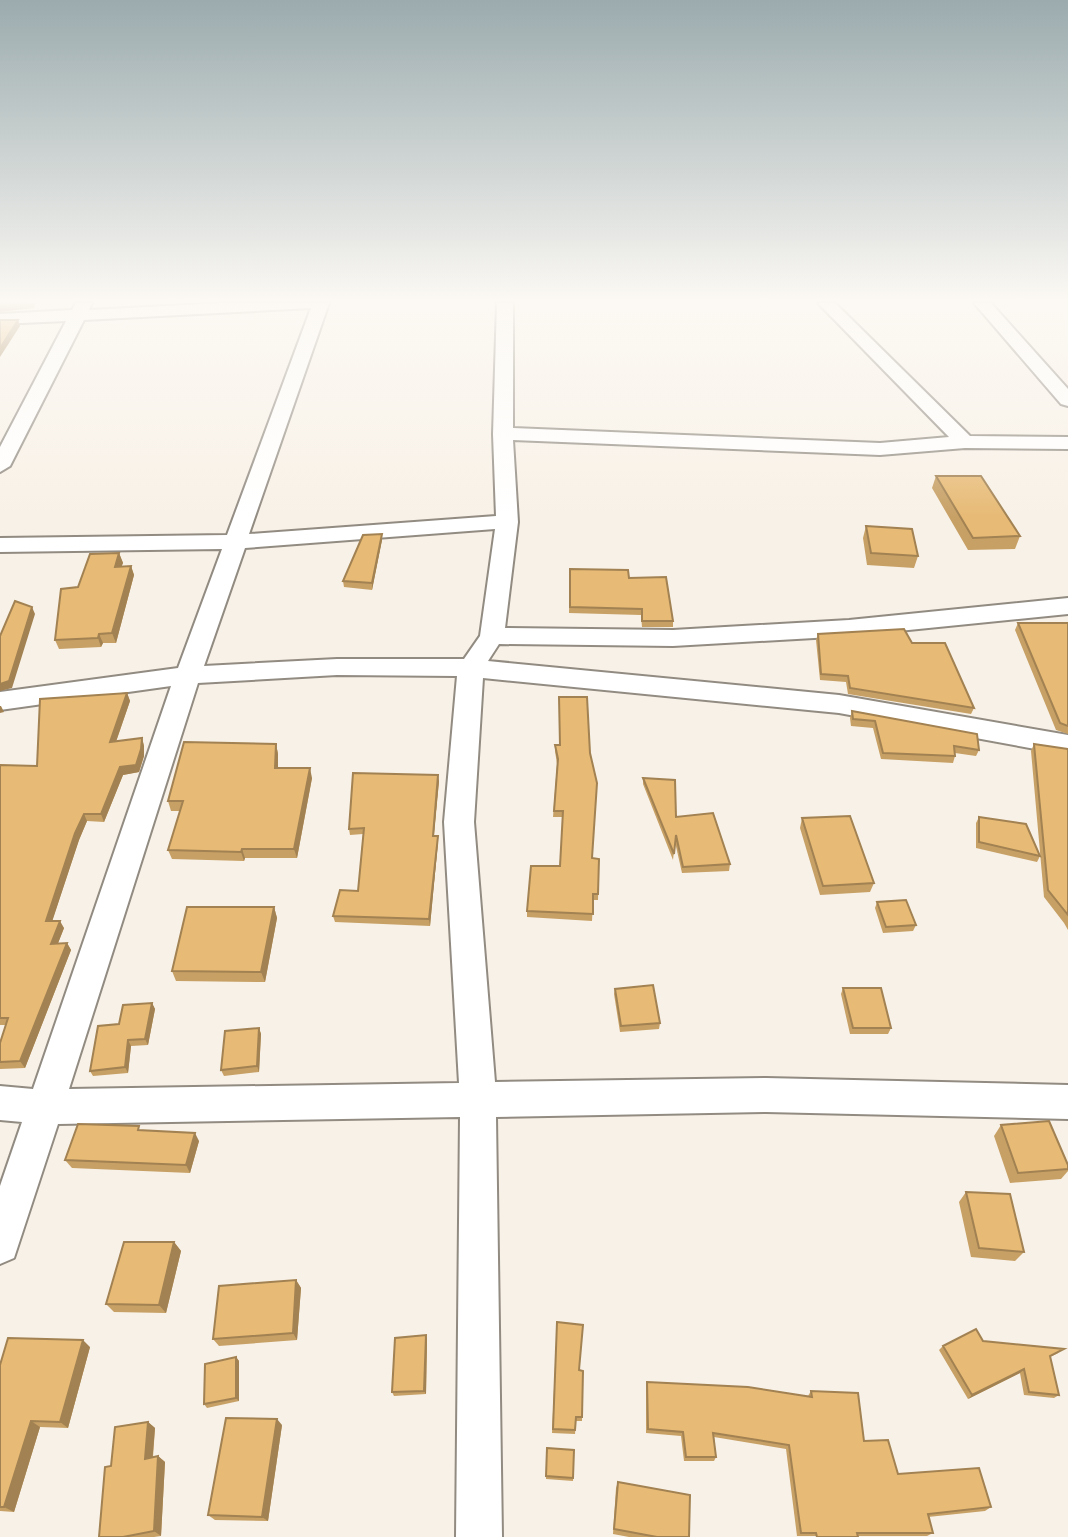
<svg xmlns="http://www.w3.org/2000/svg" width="1068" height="1537" font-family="Lora,serif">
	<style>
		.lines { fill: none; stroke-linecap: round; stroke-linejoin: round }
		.street-casing { stroke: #918b82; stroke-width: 4 }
		.street { fill: #fff; fill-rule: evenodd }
		.wall { fill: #c7a065 }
		.shaded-wall { fill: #a28252 }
		.building { fill: #e7ba75; stroke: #a28252; stroke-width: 2 }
	</style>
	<rect width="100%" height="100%" fill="#f8f1e7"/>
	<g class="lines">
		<g class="street-casing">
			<path id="street" d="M76 303H92L89 310 224 303H329L249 534 496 516 493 434 497 303H513V428L880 443 949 437 818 303H835L970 436 1068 437V449L965 448 880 455 513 440 518 522 505 628 673 630 849 620 1068 598V614L849 636 673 646 499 644 488 661 839 695 1068 735V755L839 713 483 678 474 822 495 1082 766 1078 1068 1085V1119L766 1112 496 1117 502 1537H456L460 1117 58 1124 14 1258 0 1264V1186L22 1122 0 1120V1086L33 1089 171 686 0 710V692L178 668 222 549 0 552V538L227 535 311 308 84 320 10 466 0 472V447L66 321 0 324V314L72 310ZM495 529 480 636 464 659H337L204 666 245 548ZM337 675 457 676 444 822 459 1083 69 1089 198 683Z
				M974 303H991L1068 389V406L1061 404Z"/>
		</g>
		<use href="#street" class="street"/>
	</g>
	<path class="wall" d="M936 476 1020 536 1015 549 968 550 932 488Z
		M866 526 918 556 914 568 867 565 863 538Z
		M382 540 372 590 344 587 343 581Z
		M119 553 123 563 121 566H131L134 575 116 643H103L101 647 59 649 55 640 78 587Z
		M570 569 629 578 673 621V627H642L641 615 569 613Z
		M1018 623H1068V734L1056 730 1015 630Z
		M818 634 912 643 974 708 971 714 848 694 846 682 820 680 816 640Z
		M127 693 130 701 116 742 142 738 144 746V756L139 772 123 775 104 822 87 821 79 840 52 921 64 928 58 943H67L71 950 25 1068 0 1069V1043L6 1025H0V765L37 766Z
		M852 711 979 750 976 756 955 753V756L953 763 881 759 873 728 851 726 850 718Z
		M276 744 278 754V768L312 778 297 858H245L244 861 172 859 168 850 180 811H171L168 801Z
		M1034 744 1068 749V930L1064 923 1044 897 1031 751Z
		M555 745 592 858 599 859 598 900H593L592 921 527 917V911L560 866 563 817H553L557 764 555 751Z
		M643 778 676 817 730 864 729 871 682 873 675 842 673 860 643 784Z
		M439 781 434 836 438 842 430 926 335 922 333 916 358 891 363 834 350 835 349 829Z
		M979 817 1040 856 1037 862 976 848V823Z
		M802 818 874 883 870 892 820 895 800 828Z
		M877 902 916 925 913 931 883 933 875 908Z
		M274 907 277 918 265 982 176 981 172 971Z
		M843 988 891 1028 888 1034H850L841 994Z
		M615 989 660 1023 659 1029 620 1032 614 994Z
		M152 1003 155 1009 148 1045 131 1046 128 1073 93 1076 90 1071 119 1024Z
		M259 1028 261 1034 259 1072 224 1076 221 1070Z
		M1001 1125 1068 1165V1171L1061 1179 1010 1183 994 1136Z
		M142 1130 199 1141 190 1173 72 1168 65 1160Z
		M966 1192 1024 1252 1015 1261 971 1257 959 1202Z
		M174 1242 181 1251 166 1313 114 1312 106 1304Z
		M296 1280 301 1288 297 1340 219 1346 213 1339Z
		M557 1322 579 1370 582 1417V1421H576L575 1434 552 1433Z
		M426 1335 427 1339 426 1394 394 1396 392 1392Z
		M983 1341 1058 1353 1050 1357 1059 1395 1054 1398 1024 1395 1020 1373 968 1399 939 1350 943 1346Z
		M90 1347 68 1428 40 1427 14 1512 0 1511V1365Z
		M236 1357 239 1361V1401L207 1408 204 1404Z
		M647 1382 808 1396 811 1391 898 1474 991 1507 985 1511 928 1517 933 1533 927 1536H797L786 1449 714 1437 716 1457 714 1461H684L681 1436 646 1433V1387Z
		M148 1422 155 1428 153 1457 158 1456 165 1462 161 1536 154 1537H99L111 1466Z
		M282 1425 268 1521 215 1520 208 1515Z
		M547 1448 574 1450 573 1481 546 1479Z
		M618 1482 689 1537H629L613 1534 616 1488Z"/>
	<path class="shaded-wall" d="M29 303H36L34 308 0 312V306Z
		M18 320 20 326 0 357V348Z
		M382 534V540L372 590V583Z
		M119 553 123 563 118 576 115 567Z
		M131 566 134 575 116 643 112 633Z
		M32 607 35 614 12 688 0 691V684Z
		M99 634 103 643 101 647 98 638Z
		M127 693 130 701 113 750 110 742Z
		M0 706H1L4 712 0 713Z
		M142 738 144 746V756L139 772 123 775 104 822 101 814 120 767Z
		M276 744 278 754V777L275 768Z
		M310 768 312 778 297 858 294 849Z
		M438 775 439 781 433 842V836Z
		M84 814 87 821 79 840 50 928 46 921 75 833Z
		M438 836V842L430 926 429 919Z
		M242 849 245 858 244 861 241 852Z
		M274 907 277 918 265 982 261 972Z
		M60 921 64 928 55 951 51 944Z
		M67 943 71 950 25 1068 20 1061Z
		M152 1003 155 1009 148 1045 145 1039Z
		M259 1028 261 1034 259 1072 257 1066Z
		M128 1040 131 1046 128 1073 125 1067Z
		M195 1133 199 1141 190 1173 186 1165Z
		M174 1242 181 1251 166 1313 159 1305Z
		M296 1280 301 1288 297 1340 293 1333Z
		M426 1335 427 1339 426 1394 424 1391Z
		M83 1340 90 1347 68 1428 60 1422Z
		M236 1357 239 1361V1401L236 1398Z
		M1024 1369 1020 1373 968 1399 972 1395Z
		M277 1419 282 1425 268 1521 262 1517Z
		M31 1421 40 1427 14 1512 4 1507Z
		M148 1422 155 1428 152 1464 145 1459Z
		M158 1456 165 1462 161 1536 154 1531Z"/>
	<path class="building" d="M0 303H29L0 306Z
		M0 320H18L0 348Z
		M936 476H981L1020 536 973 538Z
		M866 526 912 529 918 556 871 553Z
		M382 534 372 583 343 581 363 535Z
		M119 553 115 567 131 566 112 633 99 634 98 638 55 640 61 589 78 587 90 554Z
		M570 569 628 570 629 578 666 577 673 621H642V609L570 607Z
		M15 601 32 607 9 681 0 684V636Z
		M1018 623H1068V726L1060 723Z
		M904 629 912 643H945L974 708 850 688 848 676 821 674 818 634Z
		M127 693 110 742 142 738 141 749 136 765 120 767 101 814H84L75 833 46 921H60L51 944 67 943 20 1061 0 1062V1043L8 1018H0V765L37 766 40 699Z
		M559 697H587L590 753 597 783 592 858 599 859 598 894H593V914L527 911 531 866H560L563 811H554L558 759 555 745H560Z
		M852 711 977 734 979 750 954 746 955 756 883 753 875 721 853 719Z
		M184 742 276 744 275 768H310L294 849H242L241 852 168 850 183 801H168Z
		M1034 744 1068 749V915L1048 890Z
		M353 773 438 775 433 836H438L429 919 333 916 340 890 358 891 364 828 349 829Z
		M643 778 675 780 676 817 713 813 730 864 683 867 676 835 674 854Z
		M850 816 874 883 823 886 802 818Z
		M979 817 1026 824 1040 856 979 842Z
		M906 900 916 925 886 927 877 902Z
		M187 907H274L261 972 172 971Z
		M653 985 660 1023 621 1026 615 989Z
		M843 988H881L891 1028H853Z
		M152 1003 145 1039 128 1040 125 1067 90 1071 98 1026 119 1024 123 1005Z
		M259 1028 257 1066 221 1070 225 1031Z
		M1049 1121 1068 1165V1169L1018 1173 1001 1125Z
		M78 1124 139 1126 138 1130 195 1133 186 1165 65 1160Z
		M966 1192 1010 1194 1024 1252 979 1248Z
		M124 1242H174L159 1305 106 1304Z
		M296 1280 293 1333 213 1339 219 1286Z
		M557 1322 583 1325 579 1370 583 1371 582 1417H576L575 1430 553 1429Z
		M976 1329 983 1341 1064 1349 1050 1356 1059 1395 1029 1392 1024 1369 972 1395 943 1346Z
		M426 1335 424 1391 392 1392 395 1338Z
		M8 1338 83 1340 60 1422 31 1421 4 1507H0V1365Z
		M236 1357V1398L204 1404 205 1364Z
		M647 1382 748 1387 812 1397 811 1391 858 1393 864 1441 888 1440 898 1474 979 1468 991 1507 928 1514 933 1533H857L858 1537H817L816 1533H801L789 1445 713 1433 716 1457H686L683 1432 648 1429Z
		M226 1418 277 1419 262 1517 208 1515Z
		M148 1422 145 1459 158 1456 154 1531 123 1537H99L105 1467 111 1466 115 1427Z
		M547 1448 574 1450 573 1478 546 1476Z
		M618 1482 690 1495 689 1537H657L614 1529Z"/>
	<linearGradient id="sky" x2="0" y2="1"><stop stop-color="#9babae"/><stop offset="0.58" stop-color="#fcf9f4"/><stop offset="1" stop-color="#fcf9f4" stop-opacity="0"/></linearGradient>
	<rect width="1068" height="518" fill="url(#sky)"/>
</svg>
